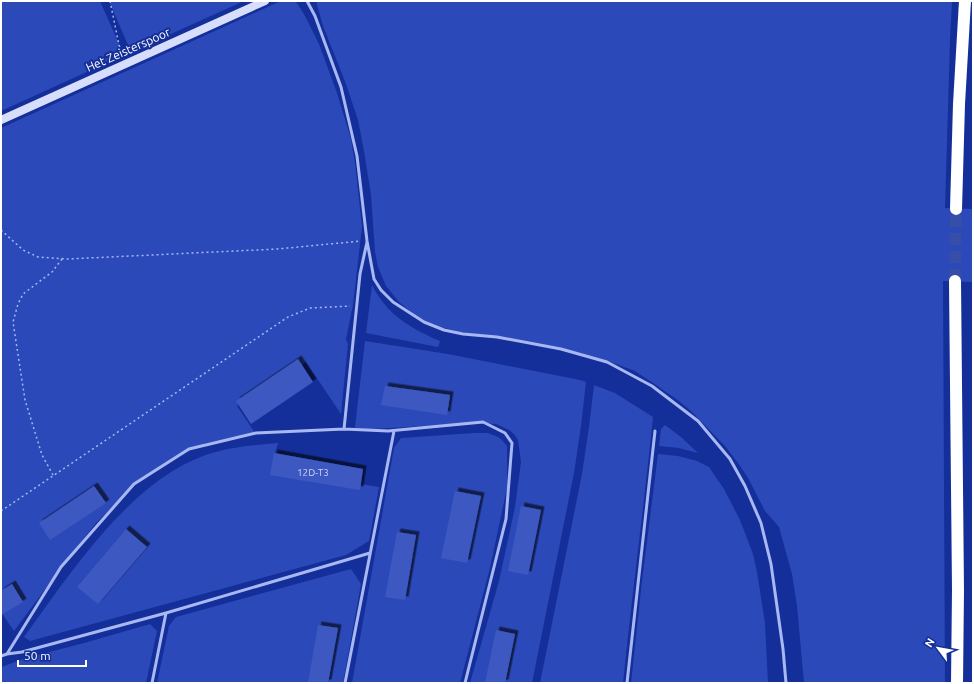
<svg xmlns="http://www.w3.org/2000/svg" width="974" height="684" font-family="Ubuntu,sans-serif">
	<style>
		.green { fill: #2b49b9 }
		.building { fill: #3d59c1; filter: url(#shadow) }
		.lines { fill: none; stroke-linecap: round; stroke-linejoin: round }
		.highway-tunnel { stroke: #374ea8; stroke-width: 12; stroke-dasharray: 12 6; stroke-linecap: butt }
		.path { stroke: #a8b8f3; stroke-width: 1.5; stroke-dasharray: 2 3; stroke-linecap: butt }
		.lane { stroke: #a8b8f3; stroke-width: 3 }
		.secondary { stroke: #d7defc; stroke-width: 8 }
		.highway { stroke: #fff; stroke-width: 12 }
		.labels { text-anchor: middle; stroke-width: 4; stroke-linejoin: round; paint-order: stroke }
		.number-label { font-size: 10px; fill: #ced6f0 }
		.street-label { font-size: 12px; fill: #fff; stroke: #142f99 }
	</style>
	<defs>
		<filter id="shadow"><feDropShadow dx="3.5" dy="-3.5" stdDeviation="0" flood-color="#0009"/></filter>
	</defs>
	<rect width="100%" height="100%" fill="#142f99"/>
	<path class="green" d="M1 1H100L124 55 1 111Z
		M109 1H244L131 52Z
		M281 1H294L297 3 305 16 319 44 337 93 351 139 355 163 362 227 353 305 346 339 348 344 341 414 306 362 237 406 255 433 206 443 185 452 132 487 96 523 72 553 14 631 1 612V128Z
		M316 1H952L950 40 945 208 973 209V282L943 281 945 683H804L797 606 792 574 779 527 765 511 748 478 738 463 725 446 691 411 679 401 659 387 635 371 608 361 540 344 467 334 441 327 419 318 399 302 386 286 378 267 375 252 371 195 364 151 358 120 346 84 323 26Z
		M372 285C384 309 402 323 425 334 430 337 435 339 440 341L438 347 366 333Z
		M365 341 448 354 580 380 586 382 581 426 574 473 532 683H470L499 581 515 507 521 462 518 440 514 434 509 430 496 424 475 423 356 430 355 427Z
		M594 385 615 393 653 417C644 506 632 594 623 683H540L582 474 589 427Z
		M665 425 681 437 698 453 679 448 659 446 661 429Z
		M474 433H488L496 436 501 439 507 446V488L490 568 460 683H352L394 448 401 438Z
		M278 443 275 453 272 469 379 487 369 541 346 555 30 641 24 637C70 574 128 484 203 456 227 447 253 445 278 443Z
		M658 454 678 456 697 461 709 467 724 489 740 520 753 554 757 572 765 623 768 683H631L642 581Z
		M351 569 361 584 343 683H157L169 626 176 617Z
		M150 624 157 631 146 683H1V668L4 666 26 658 84 643Z"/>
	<path class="building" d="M298 359 313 382 251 424 236 401Z
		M385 386 450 395 447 415 381 405Z
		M274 453 363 469 360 490 270 475Z
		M94 486 106 503 50 540 39 523Z
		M455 491 481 496 467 563 441 558Z
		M521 506 541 510 528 575 508 571Z
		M126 529 147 547 98 604 77 587Z
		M397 532 416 535 405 600 385 597Z
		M12 584 23 602 1 615V591Z
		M318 625 338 628 328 683H308Z
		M496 630 515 634 505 683H485Z"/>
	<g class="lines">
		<path class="highway-tunnel" d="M955 281 956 209"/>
		<path class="path" d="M110 1 119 45 123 55
			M1 230 23 250 38 257 68 259 277 249 361 241
			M53 475 42 455 25 400 13 322 18 304 23 294 52 272 62 259
			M1 511 288 317 310 308 350 306"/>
		<path class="lane" d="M307 1 315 16 341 87 357 156 367 241 374 279 381 290 393 302 424 322 444 330 463 334 497 337 561 349 607 362 652 386 698 421 730 459 745 486 761 523 771 564 783 649 786 683
			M344 429 360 274 367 242
			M7 654 22 652 166 613 370 553
			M1 656 7 654 61 567 134 484 189 449 256 433 344 429 388 431 483 422 505 433 512 443 506 519 465 683
			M152 683 166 613
			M345 683 394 431
			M627 683 655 431"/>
		<path class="secondary" d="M1 120 265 1"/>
		<path class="highway" d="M956 209 959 104 965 1
			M955 281 958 590 957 683"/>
	</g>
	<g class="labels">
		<g class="number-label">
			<text x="313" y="476">12D-T3</text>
		</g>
		<g class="street-label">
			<text transform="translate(128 50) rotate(-24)" y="4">Het Zeisterspoor</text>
		</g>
	</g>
	<rect width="974" height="684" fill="none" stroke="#ffffff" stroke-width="4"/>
	<g transform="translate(938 648) rotate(302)" stroke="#142f99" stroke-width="3" paint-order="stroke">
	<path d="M0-3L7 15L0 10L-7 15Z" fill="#ffffff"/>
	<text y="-6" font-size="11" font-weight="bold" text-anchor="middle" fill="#ffffff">N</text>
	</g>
	<path d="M18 660v6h68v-6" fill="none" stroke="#ffffff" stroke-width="2"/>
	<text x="24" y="660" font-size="12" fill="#ffffff" stroke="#142f99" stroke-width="3" paint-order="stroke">50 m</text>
</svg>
